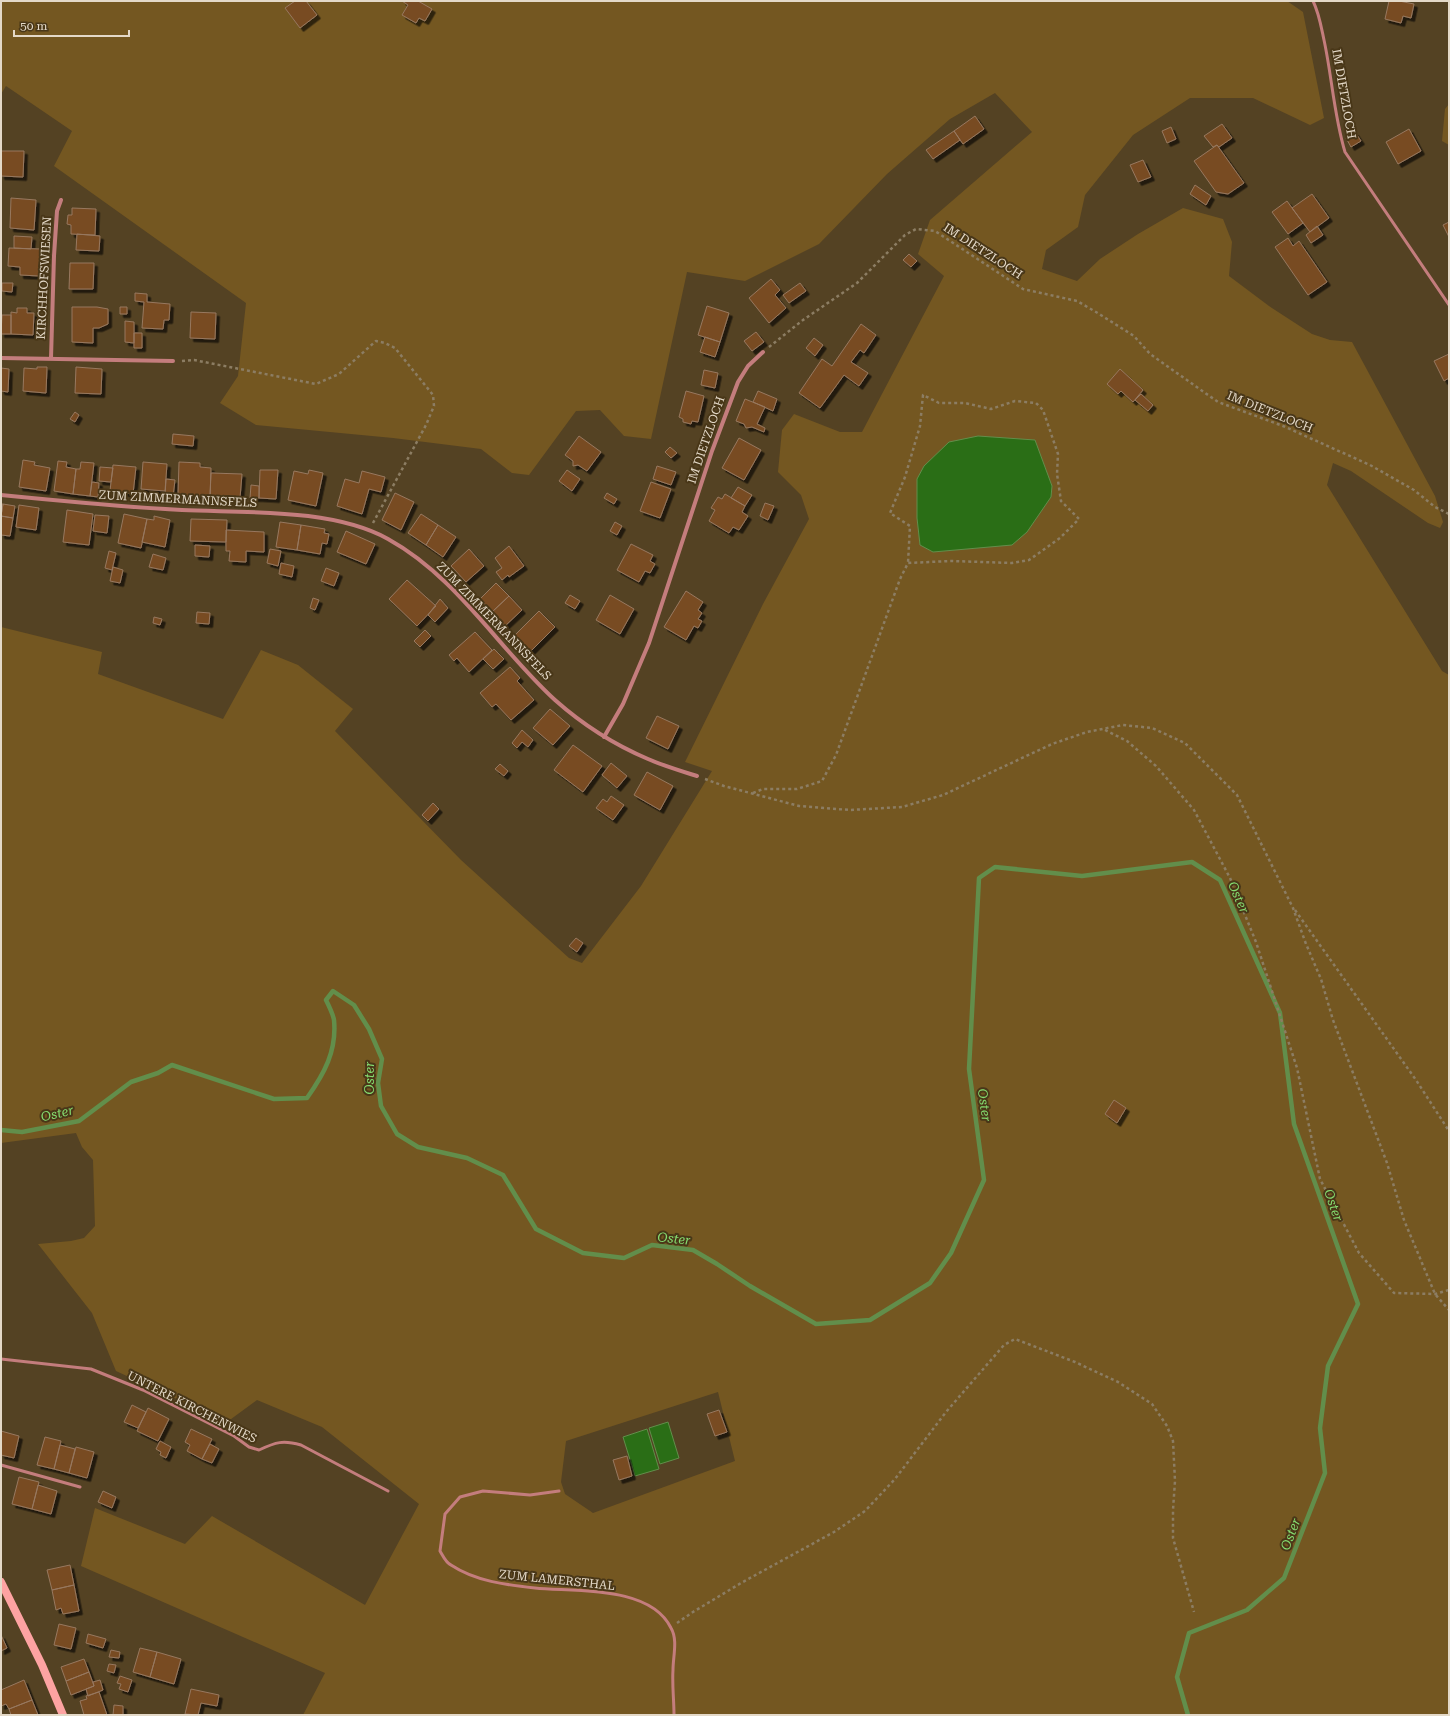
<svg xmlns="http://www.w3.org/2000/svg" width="1450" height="1716" font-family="'Roboto Serif',serif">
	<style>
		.green { fill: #745721; fill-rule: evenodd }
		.water { fill: #2a6e16; stroke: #628e4b }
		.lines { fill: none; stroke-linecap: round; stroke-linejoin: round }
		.stream { stroke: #628e4b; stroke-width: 4.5 }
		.building { fill: #784b23; stroke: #97785f; filter: url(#shadow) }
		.path { stroke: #8c7d63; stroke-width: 2.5; stroke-dasharray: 3 3; stroke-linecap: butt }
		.lane { stroke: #c47d7d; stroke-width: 3 }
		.street { stroke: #c47d7d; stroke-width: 4 }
		.secondary { stroke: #fda3a2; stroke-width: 8 }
		.labels { text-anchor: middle; stroke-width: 4; stroke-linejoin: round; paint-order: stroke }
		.street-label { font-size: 12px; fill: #e4d9c8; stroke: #493718 }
		.water-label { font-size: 13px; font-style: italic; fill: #85dd70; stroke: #493718 }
	</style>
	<defs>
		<filter id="shadow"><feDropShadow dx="3.5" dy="3.5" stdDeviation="0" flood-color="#0009"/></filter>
	</defs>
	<rect width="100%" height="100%" fill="#544223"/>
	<path class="green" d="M1 1H1287L1303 12 1324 118 1310 125 1253 98H1190L1133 135 1085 195 1078 227 1046 250 1042 269 1077 281 1100 259 1138 234 1183 208 1223 219 1232 242 1229 276 1269 306 1312 334 1330 340 1352 342 1435 496 1443 522 1440 528 1428 523 1351 471 1333 463 1327 485 1442 671 1449 675V1715H303L325 1673 81 1566 95 1508 185 1544 212 1516 365 1605 419 1504 322 1427 257 1400 227 1422 116 1371 92 1313 38 1244 71 1241 84 1238 95 1226 93 1160 82 1147 76 1133 1 1143V627L102 652 98 674 223 719 261 650 298 665 353 709 335 731 461 860 569 958 582 963 641 886 712 771 685 762 763 604 809 519 801 495 778 472 782 430 794 414 840 432H862L944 276 918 254 930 220 1032 132 995 93 950 119 887 174 819 244 745 281 687 272 651 439 624 436 600 410 576 411 529 475 512 473 481 449 393 438 256 425 220 403 238 376 246 303 54 166 72 131 6 86 1 94ZM718 1392 735 1461 593 1513 565 1494 561 1482 566 1441Z
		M1449 104V145L1442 141 1445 109Z"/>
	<path class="water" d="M978 436 1035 440 1052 486 1051 497 1027 532 1012 545 933 552 920 545 917 518V479L924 466 949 442Z
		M668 1422 679 1458 660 1464 649 1428Z
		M647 1429 659 1469 635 1476 623 1437Z"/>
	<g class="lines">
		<path class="stream" d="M1 1130 22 1132 79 1121 131 1082 158 1073 172 1065 274 1099 307 1098C324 1074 337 1051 334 1020 333 1014 329 1006 326 1000L333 991 354 1005 369 1029 382 1059 378 1083 381 1106 397 1134 418 1147 467 1158 503 1175 536 1229 583 1253 624 1258 652 1245 693 1250 717 1264 750 1286 816 1324 870 1320 930 1283 951 1253 984 1180 969 1069 979 878 995 867 1082 876 1192 862 1220 880 1280 1013 1294 1124 1358 1304 1328 1366 1320 1428 1325 1473 1284 1578 1247 1610 1189 1633 1177 1677 1188 1715"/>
	</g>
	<path class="building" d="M295 1H306L317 15 300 28 285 8Z
		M402 1H418L432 9 425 21 419 18 416 23 402 15 408 5Z
		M1389 1H1399L1414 4 1411 18 1403 16 1401 23 1385 19Z
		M975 116 984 129 963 144 954 131Z
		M1222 124 1232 138 1219 147 1217 145 1213 147 1204 136Z
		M1171 127 1176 139 1167 143 1162 131Z
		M1409 129 1421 151 1398 164 1386 142Z
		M954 131 960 140 933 159 926 150Z
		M1355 132 1361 141 1351 147 1346 138Z
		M1217 145 1244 183 1228 194 1216 192 1194 161Z
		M1 151H24L23 177 1 176Z
		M1143 160 1151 177 1138 182 1130 165Z
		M1195 185 1211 196 1206 205 1190 194Z
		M1312 194 1329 218 1310 232 1292 208Z
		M11 198 36 200 34 230 10 228Z
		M1287 201 1303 223 1288 234 1272 212Z
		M72 208 96 209 95 235 71 234V225L67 224 68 215H72Z
		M1449 222V237L1443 225Z
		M1317 226 1323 235 1311 243 1306 235Z
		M77 234 100 236 99 251 76 250Z
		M14 236 32 237 31 249 14 248Z
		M1288 238 1293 246 1299 241 1327 282 1308 295 1275 247Z
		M9 248 41 249 40 276 20 275V267L8 266Z
		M909 254 917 261 911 267 903 260Z
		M70 263H94L93 289H69Z
		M771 279 780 290 775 295 786 308 769 323 749 298Z
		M2 283H13L12 292 2 291Z
		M800 283 806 291 789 303 783 295Z
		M135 293 147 294V302L170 304 169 320H164L163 329 142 328 144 302 135 301Z
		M707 306 729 313 720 342 698 335Z
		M72 307H97L108 309V324L99 328H93V343L72 342Z
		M120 307H127V314H120Z
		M17 308H27V313H34L33 335 11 334V312L17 313Z
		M191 312 216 313 215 339 190 338Z
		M2 315H11V334H1Z
		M125 321 134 322V343L125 342Z
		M861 324 876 335 864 353 860 350 851 362 868 373 859 386 844 375 820 408 799 393 822 359 832 366Z
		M756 332 764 342 752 351 744 341Z
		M134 333H142V348H134Z
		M705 337 720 342 715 357 700 352Z
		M814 338 823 345 815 356 806 348Z
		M1449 354V378L1444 381 1434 361Z
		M37 367H47L46 393 23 391 24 368 37 369Z
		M76 367 102 369 101 394 75 393Z
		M1 368 9 369 8 392 1 391Z
		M1120 369 1143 390 1133 402 1121 391 1118 394 1107 384Z
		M704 370 718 373 715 388 701 385Z
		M686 391 704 396 698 422 692 421 691 424 683 422V419L679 417Z
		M758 391 777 399 773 411 753 402Z
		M1141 394 1153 405 1148 411 1135 400Z
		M745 399 765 407 757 424 765 428 764 432 752 427 746 428 744 424 736 421Z
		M75 412 79 415 75 422 70 419Z
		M173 434 194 436 193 446 172 444Z
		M579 436 601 452 587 471 578 465 573 466V461L565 455Z
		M739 438 761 450 744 480 722 468Z
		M670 447 677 453 671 458 665 452Z
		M23 460 35 462 34 465 50 468 46 491 19 487Z
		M58 461 67 462 66 467 76 469 73 494 54 491Z
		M81 462 94 463 90 496 73 494 76 469H80Z
		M143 462 167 464 165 491 141 489Z
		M179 462 200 463V467L211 468 210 497 178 495Z
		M113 465 136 467 133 494 110 491Z
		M657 466 676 472 671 485 653 479Z
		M100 467 113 468 111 482 99 481Z
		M260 470H278L276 499 259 498Z
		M309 470 323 473 316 506 288 500 294 471 308 474Z
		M567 470 580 479 572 491 559 481Z
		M362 471 385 477 381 492 369 489 362 514 337 506 345 479 359 483Z
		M211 473 242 474 240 498 210 497Z
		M166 479 175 480 173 497H165Z
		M92 482 99 483 98 497 90 496Z
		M651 482 671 489 660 518 640 511Z
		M251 485 259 486V498H250Z
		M738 487 752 495 745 506 731 498Z
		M395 493 414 502 401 530 382 520Z
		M607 493 617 499 614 504 604 498Z
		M725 494 745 506 742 512 748 516 739 530 733 527 729 533 709 521 715 510 711 508 718 497 722 499Z
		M765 503 774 506 768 520 760 516Z
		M1 504H3L1 516 13 518 10 536 1 535Z
		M3 504 15 506 13 518 1 516Z
		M19 505 39 508 36 530 16 527Z
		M67 510 93 514 89 545 63 542Z
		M124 514 147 519 141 548 118 543Z
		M421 514 438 525 426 545 408 533Z
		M95 515 109 516 107 533 93 531Z
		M154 516 170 520 165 547 142 542 147 519 154 520Z
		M191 519 227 520 226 542 190 541Z
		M280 522 301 525 297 550 276 547Z
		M615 522 622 526 617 535 610 531Z
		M301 525 325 529 324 533 329 534 327 544 322 543 320 554 297 550Z
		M438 525 456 537 443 557 426 545Z
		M226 530 264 532V552L246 551V562L229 561 230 551H226Z
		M346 531 375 544 366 564 337 552Z
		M631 544 653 555 650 561 655 564 650 573 645 571 639 582 617 570Z
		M195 545 210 546 209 557 195 556Z
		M509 546 524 566 509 577 508 575 502 580 496 572 502 568 495 558Z
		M270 549 281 551 278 566 267 563Z
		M469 549 484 566 466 582 451 566Z
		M109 551 116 553 112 570 105 568Z
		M153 554 166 558 163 570 149 567Z
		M281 563 294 566 292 577 279 574Z
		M113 567 123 570 120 583 110 581Z
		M326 568 339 573 334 586 321 581Z
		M407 580 436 606 417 626 389 599Z
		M496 583 509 596 492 612 480 599Z
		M686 591 703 602 698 610 702 613 698 619 702 621 698 628 694 626 686 640 664 627Z
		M570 595 580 601 575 609 565 603Z
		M610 595 634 609 620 634 596 620Z
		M509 596 522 610 505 626 492 612Z
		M313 598 319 600 315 610 310 608Z
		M440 599 448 608 435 622 428 615Z
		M539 611 555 627 530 652 514 636Z
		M197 612 210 613 209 624 196 623Z
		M154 617 162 619 160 625 153 623Z
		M425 630 431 636 420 647 414 641Z
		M475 632 492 650 469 672 457 658 454 661 449 655Z
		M494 649 504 659 493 669 483 659Z
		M510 667 520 678 517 681 534 700 511 720 496 704 492 707 480 693Z
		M550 709 570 726 553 745 533 728Z
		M657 716 679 726 668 749 646 738Z
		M522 730 533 740 528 747 522 742 517 748 512 743Z
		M573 745 602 766 583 792 554 770Z
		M611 763 627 776 617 788 602 775Z
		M500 764 508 771 504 776 495 769Z
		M647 772 673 786 660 810 634 795Z
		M611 796 624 805 613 820 596 808 603 799 607 802Z
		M433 803 439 809 428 821 422 815Z
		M576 938 583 943 577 952 569 946Z
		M1114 1100 1126 1108 1117 1123 1105 1114Z
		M132 1405 146 1412 138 1428 124 1422Z
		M148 1408 169 1419 158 1441 137 1431Z
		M719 1410 727 1432 715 1436 707 1414Z
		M191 1429 212 1439 202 1459 187 1451 190 1445 185 1442Z
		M1 1431 19 1436 14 1458 1 1455Z
		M45 1437 61 1441 54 1469 37 1465Z
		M160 1441 171 1447 166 1458 160 1455 161 1452 156 1449Z
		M210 1444 219 1449 212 1463 202 1459Z
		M60 1445 75 1449 69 1473 54 1469Z
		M76 1447 94 1452 87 1478 69 1473Z
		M627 1456 632 1476 619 1480 613 1460Z
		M19 1477 39 1482 32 1509 12 1504Z
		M38 1485 57 1491 51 1514 32 1509Z
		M103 1491 116 1497 112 1508 98 1502Z
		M70 1565 74 1585 52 1590 47 1570Z
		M74 1585 79 1611 63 1614 61 1608 56 1610 52 1590Z
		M59 1624 76 1628 71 1649 54 1645Z
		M88 1634 106 1639 103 1648 86 1643Z
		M1 1635 7 1648 1 1651Z
		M140 1648 157 1652 150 1677 133 1672Z
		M111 1650 120 1652 119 1658 109 1657Z
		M157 1652 181 1659 174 1684 150 1677Z
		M84 1659 89 1672 66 1681 61 1667Z
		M109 1664 116 1665 114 1673 107 1671Z
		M89 1672 94 1686 71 1695 66 1681Z
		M120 1676 132 1680 128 1692 119 1689 121 1684 117 1683Z
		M24 1680 32 1700 9 1709 6 1704 1 1706V1690Z
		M100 1680 103 1690 88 1696 86 1689 94 1686 93 1682Z
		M191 1689 219 1695 217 1706 201 1703 198 1715 185 1714Z
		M99 1692 107 1715H84L80 1701 87 1699 86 1696Z
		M32 1700 38 1715H11L9 1709Z
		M114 1705 123 1706V1715H113Z"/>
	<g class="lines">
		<path class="path" d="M769 347 803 320 857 283 905 235 916 229 935 231 1023 289 1077 301 1096 312 1134 336 1150 354 1218 402 1283 426 1370 465 1414 490 1435 507 1449 514
			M182 361 194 360 316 384 339 374 376 341 385 343 395 348 433 395 434 406 426 425 373 523
			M1105 730 1127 741 1156 766 1194 810 1230 878 1256 942 1297 1068 1320 1179 1359 1253 1394 1293 1435 1294 1449 1290
			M705 779 724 786 799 806 850 810 902 807 943 795 1052 744 1087 732 1123 725 1152 728 1185 743 1237 795 1293 908 1306 944 1321 979 1333 1020 1387 1163 1404 1220 1435 1294 1449 1310
			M753 793 763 789H797L822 781 836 755 900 579 908 563 951 561 1012 563 1029 560 1060 538 1079 519 1061 501 1057 474 1058 454 1043 410 1036 403 1015 401 991 409 965 403H939L923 395 920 426 905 477 890 513 910 526 908 563
			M1295 910 1416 1080 1449 1131
			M677 1623 693 1612 741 1583 834 1532 865 1511 895 1479 946 1412 1004 1345 1015 1339 1075 1362 1118 1382 1152 1404 1167 1426 1173 1441 1175 1481 1173 1510V1538L1194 1612"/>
		<path class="lane" d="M1313 1C1319 13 1321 26 1324 40 1332 77 1334 116 1345 152L1449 305
			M1 1359 91 1369 143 1390 234 1436 249 1447 259 1450C276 1442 283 1440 301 1445L388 1491
			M1 1465 80 1487
			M559 1491 530 1495 483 1491 460 1497 445 1514 440 1551C443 1556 446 1563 451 1565 475 1581 506 1585 535 1588 575 1592 650 1585 671 1628 678 1640 673 1656 673 1670 672 1685 674 1700 674 1715"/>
		<path class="street" d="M1 358 173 361
			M51 358 54 256 57 211 61 200
			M1 495C61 501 122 507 182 510 245 513 332 508 388 539 457 577 498 648 555 700 582 724 615 745 648 759 664 766 681 771 697 776
			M604 737 623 704 649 643 712 451 738 382 748 366 763 352"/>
		<path class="secondary" d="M1 1582 42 1665 63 1715"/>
	</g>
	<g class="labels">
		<g class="street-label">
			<text transform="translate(1344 94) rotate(80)" y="4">IM DIETZLOCH</text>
			<text transform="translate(983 251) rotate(33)" y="4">IM DIETZLOCH</text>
			<text transform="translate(44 278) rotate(-87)" y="4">KIRCHHOFSWIESEN</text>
			<text transform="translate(1270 412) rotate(22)" y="4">IM DIETZLOCH</text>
			<text transform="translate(706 440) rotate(-71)" y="4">IM DIETZLOCH</text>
			<text transform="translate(178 499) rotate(3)" y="4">ZUM ZIMMERMANNSFELS</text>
			<text transform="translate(494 621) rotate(46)" y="4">ZUM ZIMMERMANNSFELS</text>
			<text transform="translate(192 1407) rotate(27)" y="4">UNTERE KIRCHENWIES</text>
			<text transform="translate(557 1580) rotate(6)" y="4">ZUM LAMERSTHAL</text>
		</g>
		<g class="water-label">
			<text transform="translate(1239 897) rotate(66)" y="5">Oster</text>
			<text transform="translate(369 1078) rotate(-90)" y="5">Oster</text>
			<text transform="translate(985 1105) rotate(82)" y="5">Oster</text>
			<text transform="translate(57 1113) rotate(-13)" y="5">Oster</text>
			<text transform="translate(1334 1205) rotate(71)" y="5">Oster</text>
			<text transform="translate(674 1238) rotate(6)" y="5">Oster</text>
			<text transform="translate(1290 1534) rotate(-69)" y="5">Oster</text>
		</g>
	</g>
	<rect width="1450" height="1716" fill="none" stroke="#e4d9c8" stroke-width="4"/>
	<path d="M14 30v6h115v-6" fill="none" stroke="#e4d9c8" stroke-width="2"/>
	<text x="20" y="30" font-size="12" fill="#e4d9c8" stroke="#493718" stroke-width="3" paint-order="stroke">50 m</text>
</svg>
